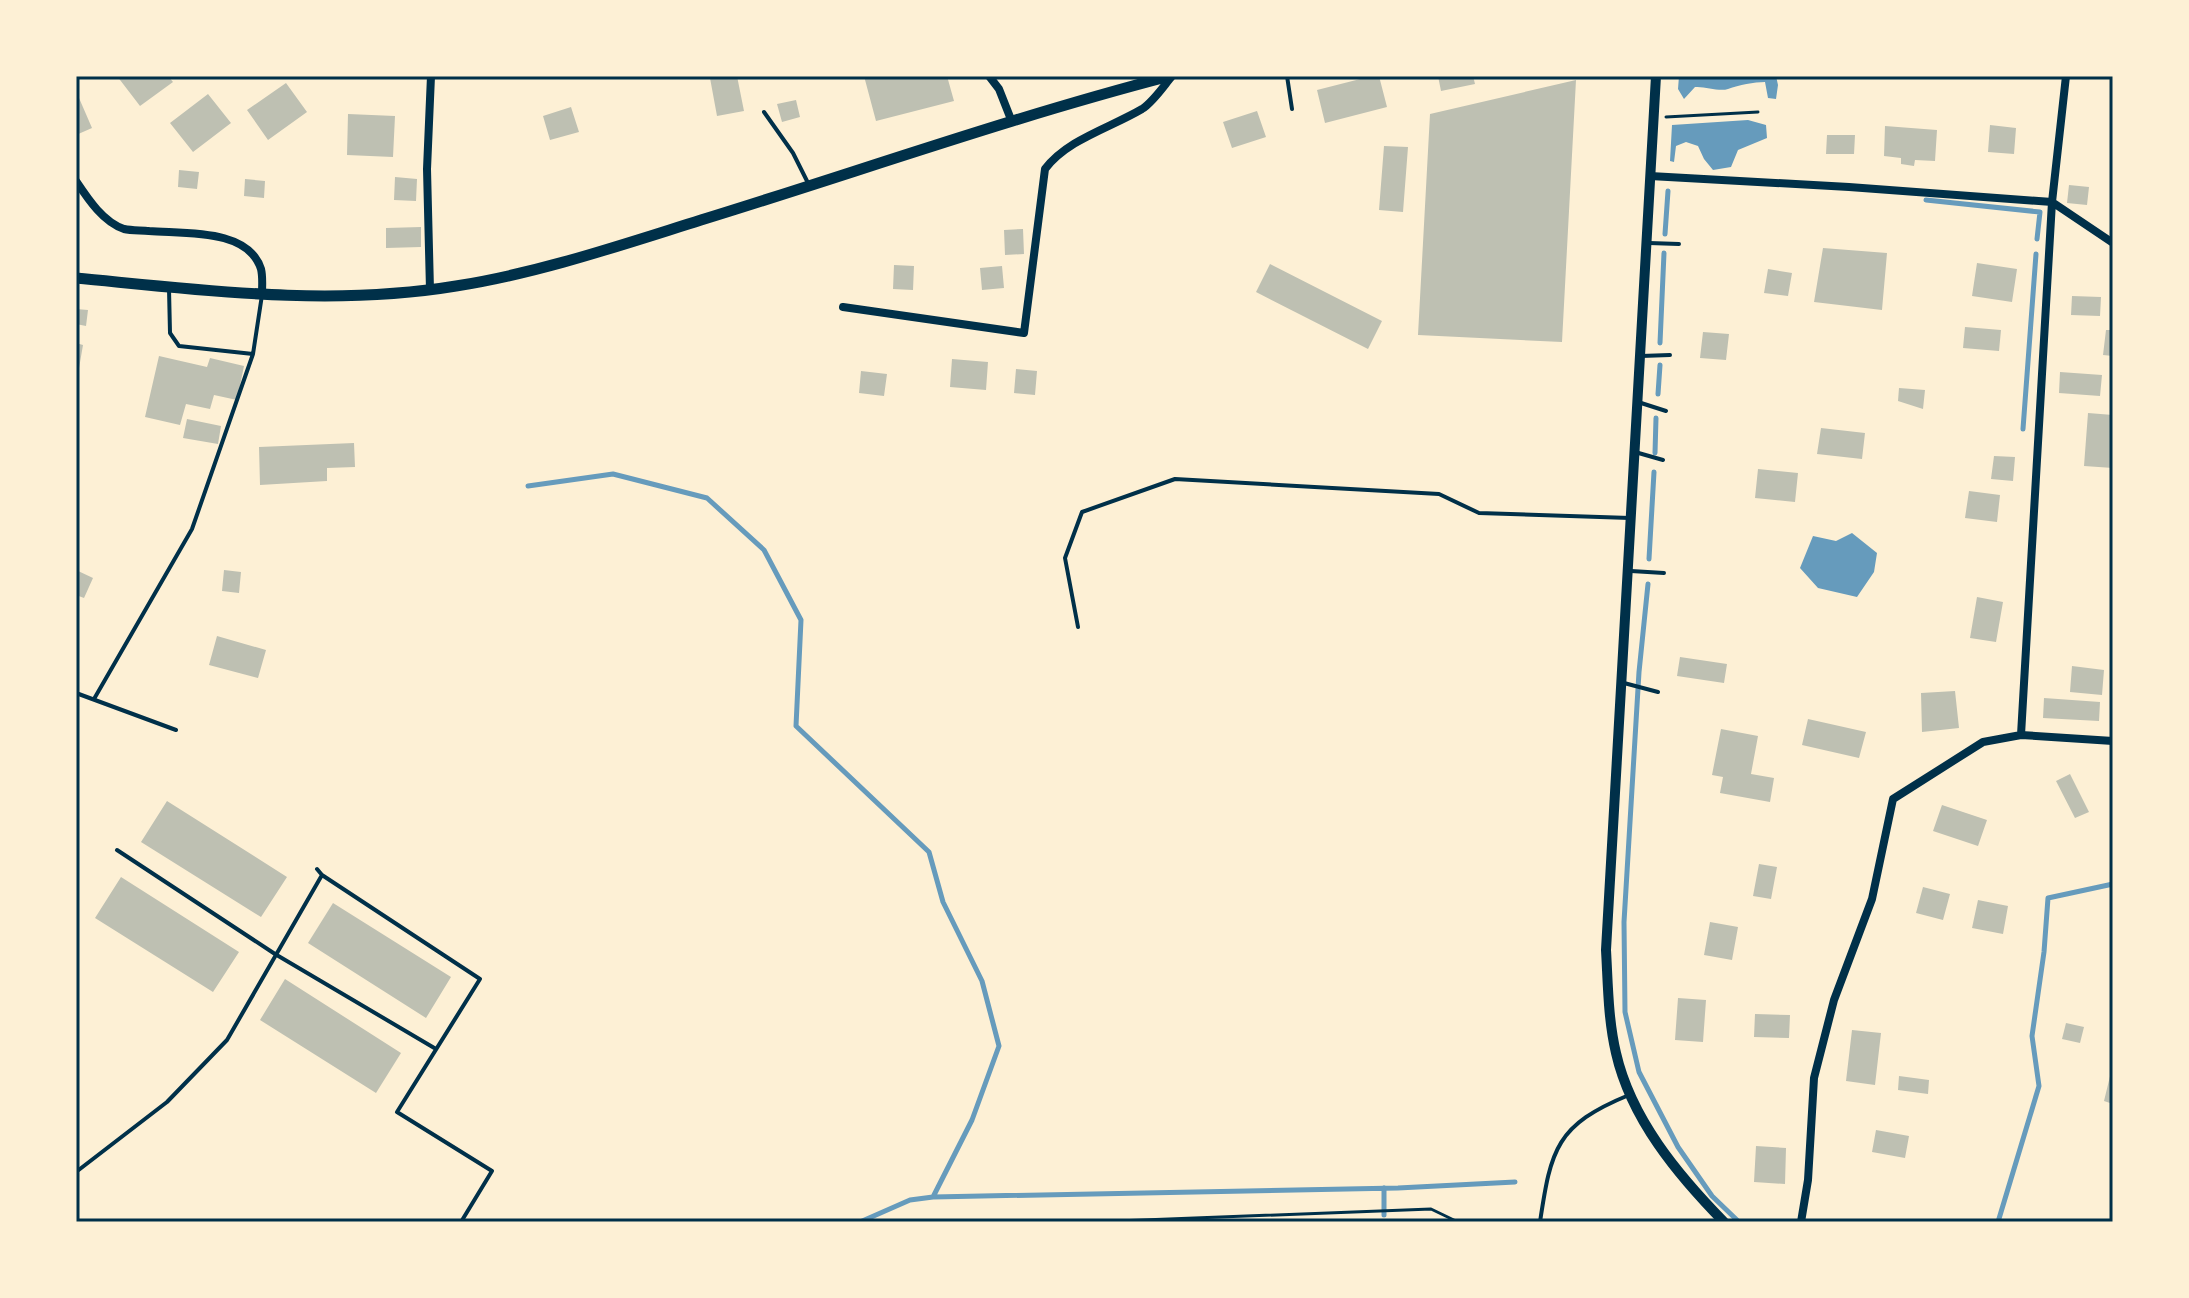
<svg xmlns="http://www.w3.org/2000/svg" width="2189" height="1298" font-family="'Times New Roman',serif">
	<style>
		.water { fill: #669bbc }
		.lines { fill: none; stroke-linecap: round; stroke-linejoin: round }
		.stream { stroke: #669bbc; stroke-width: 5 }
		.building { fill: #bec0b2 }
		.path { stroke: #003049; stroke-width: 3 }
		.service { stroke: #003049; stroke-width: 4 }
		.minor { stroke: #003049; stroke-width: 8 }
		.tertiary { stroke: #003049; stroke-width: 10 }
		.secondary { stroke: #003049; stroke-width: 11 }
		.neatline { fill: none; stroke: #003049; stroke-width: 3 }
	</style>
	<rect width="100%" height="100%" fill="#fdf0d5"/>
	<path class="water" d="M1679 76H1776L1778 85 1776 99 1768 98 1765 82C1754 82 1739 85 1728 89 1719 92 1705 86 1695 87L1684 99 1678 89Z
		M1748 120 1766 125 1767 138 1738 150 1731 167 1713 170 1704 159 1698 146 1686 142 1676 146 1674 162 1670 161 1672 125Z
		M1852 533 1877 553 1874 572 1857 597 1818 588 1800 568 1813 536 1836 541Z"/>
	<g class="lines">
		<path class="stream" d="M1926 200 2040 212 2037 239
			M1665 234 1668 191
			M1660 343 1664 253
			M1658 394 1660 365
			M2023 429 2036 254
			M1655 453 1656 418
			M528 486 613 474 707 498 764 550 801 620 796 726 929 852 943 902 982 981 999 1046 972 1120 933 1197
			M1649 559 1654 472
			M1648 584 1639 672 1624 922 1625 1012 1639 1072 1678 1147 1712 1196 1739 1222
			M1384 1188V1215
			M860 1222 910 1200 933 1197 1398 1188 1515 1182
			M1998 1222 2039 1086 2032 1036 2044 952 2048 898 2113 884"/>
	</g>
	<path class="building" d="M117 76H168L173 82 140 106Z
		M722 76H737L744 111 717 116 710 78Z
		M864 76H947L954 101 876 121Z
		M1372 76H1379L1387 107 1325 123 1317 90Z
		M1438 76H1473L1475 84 1441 91Z
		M1576 80 1562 342 1418 335 1430 114Z
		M286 83 307 112 268 140 247 110Z
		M76 91 92 128 76 135Z
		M208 94 231 123 193 152 170 123Z
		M796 100 800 117 782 122 777 104Z
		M571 107 579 132 550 140 543 116Z
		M1257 111 1266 137 1232 148 1223 122Z
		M348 114 395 116 393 157 347 155Z
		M1990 125 2016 128 2014 154 1988 152Z
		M1885 126 1937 130 1935 161 1915 160 1914 166 1901 164V158L1884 156Z
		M1827 135H1855L1854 154H1826Z
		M1384 146 1408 147 1403 212 1379 210Z
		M179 170 199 172 197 189 178 187Z
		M395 177 417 179 416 201 394 200Z
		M245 179 265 181 264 198 244 196Z
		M2069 185 2089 187 2087 205 2067 203Z
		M421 227V247L386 248V228Z
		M1023 229 1024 254 1005 255 1004 230Z
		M1823 248 1887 253 1882 310 1814 302Z
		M1977 263 2017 269 2012 302 1972 296Z
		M1270 264 1382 321 1368 349 1256 292Z
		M894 265 914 266 913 290 893 289Z
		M1002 266 1004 288 982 290 980 268Z
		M1768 269 1792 273 1788 296 1764 293Z
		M2072 296 2101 297 2100 316 2071 315Z
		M76 309 88 310 86 326 76 324Z
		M1965 327 2001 330 1999 351 1963 348Z
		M2106 330H2113V356L2103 355Z
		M1703 332 1729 334 1726 360 1700 358Z
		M76 343 83 345 78 374H76Z
		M159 356 207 367 210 358 244 366 237 400 214 395 210 409 186 404 180 425 145 417Z
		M952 359 988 362 986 390 950 387Z
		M1016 369 1037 371 1035 395 1014 393Z
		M861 371 887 374 884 396 859 393Z
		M2060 372 2102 375 2100 396 2059 393Z
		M1899 388 1925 390 1923 409 1898 401Z
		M2088 413 2113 415V468L2084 466Z
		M187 419 221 426 218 444 183 438Z
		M1821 428 1865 433 1862 459 1817 454Z
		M354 443 355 467 327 468V481L260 485 259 447Z
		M1994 456 2015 457 2013 481 1991 479Z
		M1758 469 1798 473 1795 502 1755 498Z
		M1969 491 2000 495 1997 522 1965 518Z
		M76 570 93 578 84 598 76 595Z
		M224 570 241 572 239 593 222 591Z
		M1977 597 2003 602 1996 642 1970 638Z
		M217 636 266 650 258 678 209 665Z
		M1680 657 1727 664 1724 683 1677 676Z
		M2072 666 2104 670 2102 695 2070 692Z
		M1955 691 1959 728 1922 732 1921 693Z
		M2044 698 2100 702 2099 721 2043 718Z
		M1808 719 1866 732 1859 758 1802 745Z
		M1721 729 1758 736 1751 774 1774 778 1770 802 1720 793 1723 777 1712 775Z
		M2070 774 2089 812 2075 818 2056 781Z
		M167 801 287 877 261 917 141 842Z
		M1942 805 1987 820 1978 846 1933 831Z
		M1759 864 1777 867 1771 899 1753 896Z
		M121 877 239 952 213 992 95 918Z
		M1923 887 1950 894 1943 920 1916 913Z
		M1978 900 2008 906 2003 934 1972 928Z
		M333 903 451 977 426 1018 308 943Z
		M1710 922 1738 927 1732 960 1704 955Z
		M285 979 401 1053 376 1093 260 1020Z
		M1678 998 1706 1000 1703 1042 1675 1040Z
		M1755 1014 1790 1015 1789 1038 1754 1037Z
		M2066 1023 2084 1027 2080 1043 2062 1039Z
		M1852 1030 1881 1033 1875 1085 1846 1081Z
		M2112 1068H2113V1104L2104 1101Z
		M1899 1076 1929 1080 1928 1094 1898 1090Z
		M1876 1130 1909 1136 1905 1158 1872 1152Z
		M1756 1146 1786 1148 1785 1184 1754 1182Z"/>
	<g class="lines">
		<path class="path" d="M1666 117 1758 112
			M1091 1222 1431 1209 1458 1222"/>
		<path class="service" d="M1287 76 1292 109
			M764 112 793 153 809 185
			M1649 243 1679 244
			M169 289 170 333 179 346 253 354
			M1641 356 1670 355
			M1638 402 1666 411
			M1635 452 1663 460
			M1631 571 1664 573
			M1078 627 1065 558 1082 512 1175 479 1439 494 1479 513 1630 518
			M1624 683 1658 692
			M76 693 176 730
			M94 699 192 529 253 354 262 295
			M117 850 275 954 436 1049
			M322 875 480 979 397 1112 492 1171 461 1222
			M76 1172 167 1102 227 1040 322 875 317 869
			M1540 1222C1551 1149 1556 1125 1629 1095"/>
		<path class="minor" d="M989 76 999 89 1012 122
			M1650 176 1849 187 2052 202 2113 243
			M76 181C88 199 103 222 124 229 132 231 142 230 149 231 184 234 248 228 261 269 263 277 262 286 262 294
			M430 290 427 169 431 76
			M843 307 1024 333 1045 169C1068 139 1110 128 1142 109 1153 102 1163 87 1172 76
			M2021 735 2052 202 2066 76
			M1801 1222 1808 1180 1814 1078 1834 1000 1872 899 1893 799 1983 742 2021 735 2113 741"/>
		<path class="tertiary" d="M1656 76 1606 950C1608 984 1608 1019 1616 1053 1631 1119 1678 1175 1724 1222"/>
		<path class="secondary" d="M76 278C202 290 330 307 456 286 539 273 621 245 701 220 857 172 1012 117 1170 76"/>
	</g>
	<rect width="2189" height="1298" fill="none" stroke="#fdf0d5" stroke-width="156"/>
	<rect x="78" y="78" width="2033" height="1142" class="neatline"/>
</svg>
